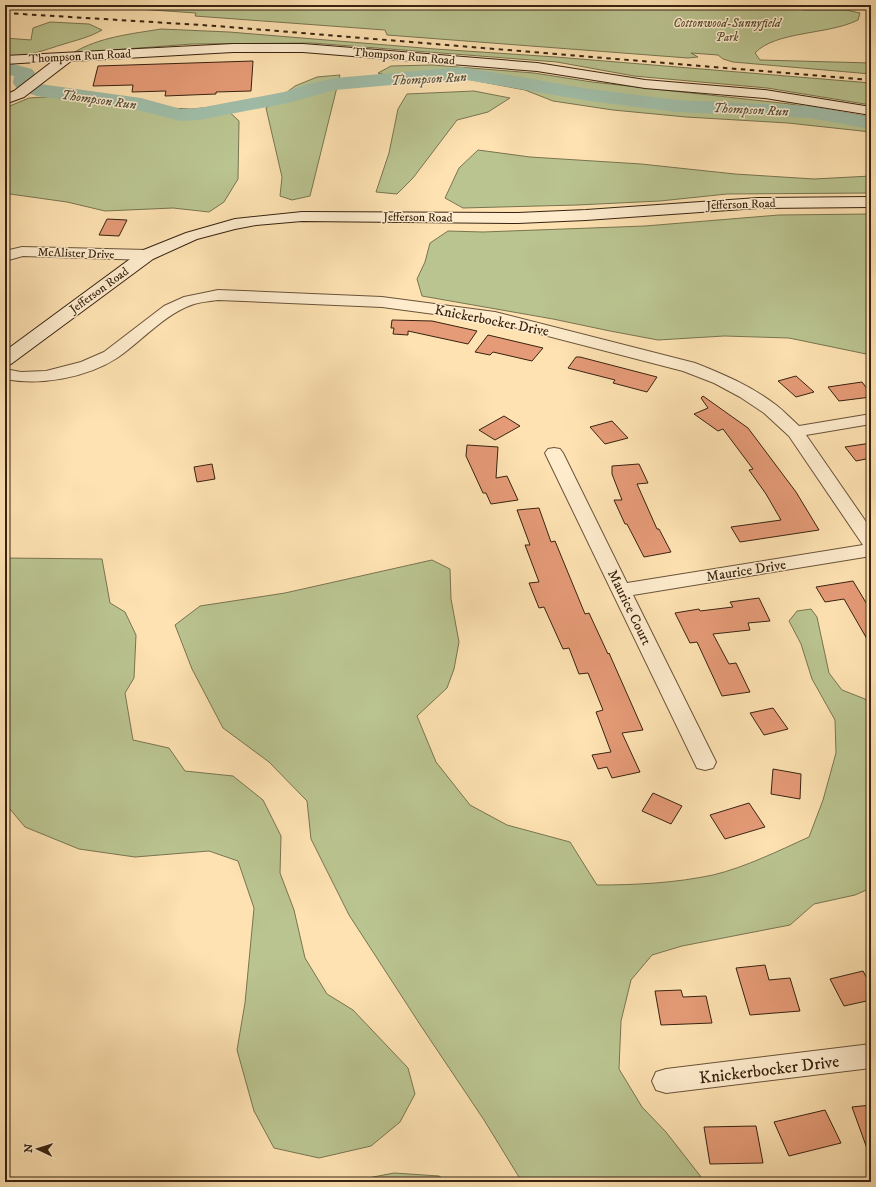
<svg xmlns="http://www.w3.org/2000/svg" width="876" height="1187" font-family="'IM FELL DW Pica',serif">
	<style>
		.green { fill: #bac490; stroke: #797450 }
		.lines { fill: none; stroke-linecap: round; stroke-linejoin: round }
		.river { fill: #a0bea9; fill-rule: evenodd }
		.building { fill: #e59b77; stroke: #382311 }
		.street-casing { stroke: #6a5339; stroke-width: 2 }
		.secondary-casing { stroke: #382311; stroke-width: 2 }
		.street { fill: #feeccd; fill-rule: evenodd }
		.secondary { fill: #feeccd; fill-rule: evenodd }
		.rail { stroke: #382311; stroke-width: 2; stroke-dasharray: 4.5 4.5; stroke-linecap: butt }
		.labels { text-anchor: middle; stroke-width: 3; stroke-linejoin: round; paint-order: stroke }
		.far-park-label { font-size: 12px; font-style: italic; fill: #5f5337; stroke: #feeccd }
		.far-street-label { font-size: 12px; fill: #382311; stroke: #feeccd }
		.far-water-label { font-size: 13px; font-style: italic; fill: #57523f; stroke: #feeccd }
		.street-label { font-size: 14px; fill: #382311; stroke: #feeccd }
		.near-street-label { font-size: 17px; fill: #382311; stroke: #feeccd }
	</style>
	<rect width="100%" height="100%" fill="#fee2b2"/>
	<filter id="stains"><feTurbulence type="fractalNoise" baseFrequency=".005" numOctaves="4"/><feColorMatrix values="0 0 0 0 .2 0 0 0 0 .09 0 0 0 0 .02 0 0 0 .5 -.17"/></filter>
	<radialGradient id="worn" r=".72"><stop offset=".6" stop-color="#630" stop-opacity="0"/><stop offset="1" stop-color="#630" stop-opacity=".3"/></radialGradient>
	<path class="green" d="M78 5H810L803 10H846L860 13 858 20C828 35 775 31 755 53L760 60 871 63V74L733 62 723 59 718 55 691 53 698 57 688 58 387 35 385 30 195 16 196 13Z
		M50 22 89 24 102 30C90 37 77 40 64 44 44 50 26 58 5 56V38L31 40 33 28Z
		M161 29 229 32 435 49 556 57 871 83V105L767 88 634 76 557 62 312 43 192 44 73 53C99 37 131 34 161 29Z
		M432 65 534 73 592 82 790 104 871 117V132L788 123 686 117 613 110 553 101 525 90 467 79 408 81 378 73 391 66Z
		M340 75 310 196 292 200 280 196 282 177 266 108 295 86 317 77Z
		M474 91 510 98 488 112 457 120 413 178 397 194 376 192 389 153 398 109 407 94Z
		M61 96 116 106 191 109 223 106 239 121 238 179 224 202 209 212 173 208 105 211 67 202 10 194 5 195V108L29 98Z
		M478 150 530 157 641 164 735 174 814 179 871 176V193L727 194 660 201 577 205 463 208 445 198 459 168Z
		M871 214V355L789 338 724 336 658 340 610 331 553 319 422 296 417 279 425 262 430 243 448 231 483 232 645 226 779 215Z
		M5 558 102 559 110 603 125 612 136 635 134 678 125 693 133 740 169 748 185 771 233 776 263 800 281 836 280 873 294 910 305 958 327 994 353 1010 408 1068 415 1094 400 1122 371 1146 319 1158 274 1148 254 1111 237 1050 245 1003 254 908 238 861 209 851 135 857 79 849 25 827 9 808 8 782H5Z
		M432 560 450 569 451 599 459 642 454 669 447 688 417 716 436 762 470 805 507 825 570 842 597 885C636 885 675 883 713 875 746 867 778 851 809 837L823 800 836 753 835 720 812 679 801 644 789 621 797 611 811 609 817 617 829 673 842 690 865 699 871 707V888L855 895 814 904 790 925 682 946 652 955 631 980 621 1021 619 1069 642 1107 666 1132 705 1182H522L484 1120 421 1026 349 915 311 839 307 801 269 762 223 728 192 669 175 625 200 606 285 593Z
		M394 1173 439 1176 448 1182H347Z"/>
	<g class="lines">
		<path class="river" d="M5 62 32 69 35 73 33 82 40 84 141 98 181 109 199 108 284 92 305 85 335 78 461 67 590 89 677 100 810 106 871 117V129L810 118 677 112 590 101 461 79 335 90 288 103 199 120 181 121 137 110 37 96 18 90 13 83 14 76 5 74Z"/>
	</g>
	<path class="building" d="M253 61 251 91 216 92V94L165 96 166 91 132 92 133 85 93 86 98 66Z
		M107 219 127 220 119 236 99 235Z
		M392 320 432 321 477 331 468 344 408 331V335L393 334 394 328H391Z
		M488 335 543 348 532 361 493 352 490 355 475 352Z
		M576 357H580L657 377 647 392 613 383 615 380 568 368Z
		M796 376 814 392 796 397 778 381Z
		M862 382 871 394V397L839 401 828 387Z
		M703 396 748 428 796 492 819 530 740 542 731 527 781 520 766 494 749 470 753 469 723 429 718 431 694 414 708 408 701 398Z
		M504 416 520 426 495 440 479 430Z
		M612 421 628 438 605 444 590 427Z
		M871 443V458L856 461 845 447Z
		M467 445 498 447 496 478 507 476 518 500 491 504 486 493H483L466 456Z
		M212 464 215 479 197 482 194 467Z
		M639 464 648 483 637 484 657 529H659L671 552 644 557 627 524H625L614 500H622L612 474V466Z
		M539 508 551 542 555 541 585 614 589 613 608 654 609 653 643 730 622 733 640 772 612 778 607 767 598 769 592 755 611 752 596 712 603 710 588 673 579 674 569 648 563 649 544 607 539 608 529 583 539 582 525 545H530L517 510Z
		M853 581 871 611V646L844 599 825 602 816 587Z
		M759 598 770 621 748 623 750 630 713 634 729 664 736 663 750 692 722 696 697 642 690 643 675 613 699 609 700 611 733 607 730 602Z
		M773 708 788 729 764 735 750 713Z
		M773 769 801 774 800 799 771 794Z
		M653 793 682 806 671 824 642 811Z
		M749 803 765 827 725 839 710 815Z
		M765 965 769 980 790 978 800 1011 750 1015 736 968Z
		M863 971 871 986V1000L844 1006 830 979Z
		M681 990 683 997 706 996 712 1023 661 1025 655 991Z
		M871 1105V1154H869L852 1107Z
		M825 1110 841 1143 789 1156 774 1122Z
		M756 1126 763 1163 710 1164 704 1127Z"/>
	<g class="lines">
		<g class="street-casing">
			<path id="street" d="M22 247 147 250 152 252 155 255 152 258 147 260 23 256 5 261V251Z
				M218 290 382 297 495 312 695 363C723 374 751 386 776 405 784 411 791 419 799 426L871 414V424L806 435 871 529V556L633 595 716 762 713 768 705 770 697 768 545 453 548 449 554 448 560 449 563 453 627 583 863 545 789 436 764 413 740 397 714 383 683 371 494 322 382 307 218 300C210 301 201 302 194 304 164 314 142 341 117 358 86 378 40 386 5 379V369L21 372 46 371 81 362 104 352 164 306 184 297Z
				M871 1044V1068L666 1093 656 1090 652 1081 656 1072 666 1069Z"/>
		</g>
		<g class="secondary-casing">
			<path id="secondary" d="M233 44H303L537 63 645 80 765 90 871 107V115L765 98 645 88 537 71 303 52H233L71 61 24 97 5 104V95L14 91 53 61 5 64V56Z
				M871 197V207L758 208 586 220 518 223 302 221 256 225 235 229 197 239 153 259 11 364 5 365V351L141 251 186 233 235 219 302 212 518 213 586 210 758 198Z"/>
		</g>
		<use href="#street" class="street"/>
		<use href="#secondary" class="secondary"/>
		<path class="rail" d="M5 13 217 26 871 80"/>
	</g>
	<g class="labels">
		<g class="far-park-label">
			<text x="727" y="27">Cottonwood-Sunnyfield<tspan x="727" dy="14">Park</tspan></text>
		</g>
		<g class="far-street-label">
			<text transform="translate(80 56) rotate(-3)" y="4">Thompson Run Road</text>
			<text transform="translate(404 56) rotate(5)" y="4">Thompson Run Road</text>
			<text transform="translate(741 204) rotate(-2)" y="4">Jefferson Road</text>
			<text transform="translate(418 217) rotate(1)" y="4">Jefferson Road</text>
			<text transform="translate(76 253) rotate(2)" y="4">McAlister Drive</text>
			<text transform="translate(99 290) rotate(-36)" y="4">Jefferson Road</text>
		</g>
		<g class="far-water-label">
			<text transform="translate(429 78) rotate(-3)" y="5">Thompson Run</text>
			<text transform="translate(99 99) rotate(8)" y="5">Thompson Run</text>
			<text transform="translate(751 109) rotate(3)" y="5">Thompson Run</text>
		</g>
		<g class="street-label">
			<text transform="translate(492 320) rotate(11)" y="5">Knickerbocker Drive</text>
			<text transform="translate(746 570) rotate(-9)" y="5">Maurice Drive</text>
			<text transform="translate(630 607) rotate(64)" y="5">Maurice Court</text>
		</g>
		<g class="near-street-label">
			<text transform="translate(769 1069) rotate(-7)" y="6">Knickerbocker Drive</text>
		</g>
	</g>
	<rect width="876" height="1187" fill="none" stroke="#fee2b2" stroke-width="20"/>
	<rect x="6" y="6" width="864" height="1175" fill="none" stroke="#382311" stroke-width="2"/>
	<rect x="10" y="10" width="856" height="1167" fill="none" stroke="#382311"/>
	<g transform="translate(38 1149) rotate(274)" stroke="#feeccd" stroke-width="3" paint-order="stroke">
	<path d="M0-3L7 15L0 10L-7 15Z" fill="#382311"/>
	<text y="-6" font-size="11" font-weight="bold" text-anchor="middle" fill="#382311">N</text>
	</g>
	<rect width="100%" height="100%" filter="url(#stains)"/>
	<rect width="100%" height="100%" fill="url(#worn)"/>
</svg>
